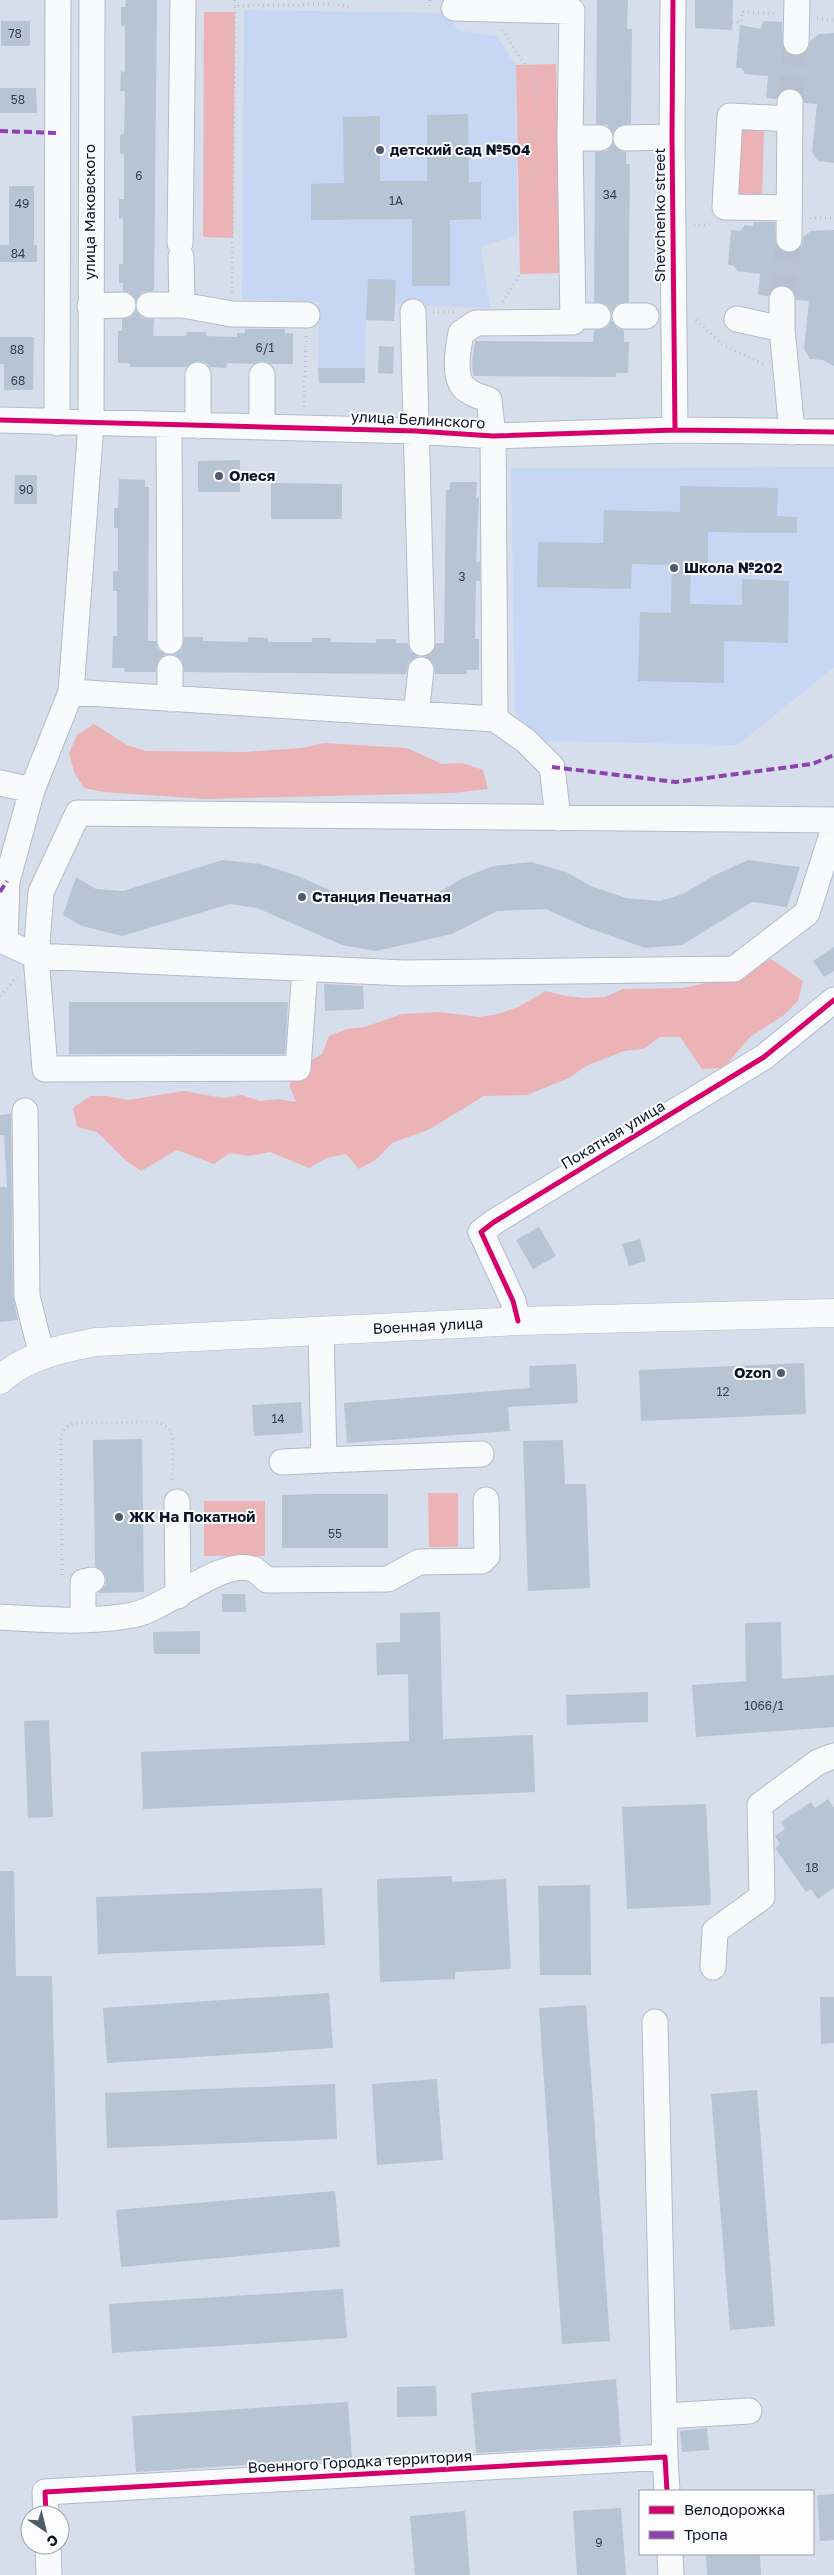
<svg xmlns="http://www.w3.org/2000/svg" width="834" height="2575" font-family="'Golos Text',sans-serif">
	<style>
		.built { fill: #c7d6f3 }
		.green { fill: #ebb3b6 }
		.building { fill: #b6c4d4 }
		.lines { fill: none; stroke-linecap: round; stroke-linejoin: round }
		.minor-tunnel { stroke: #b7c0cf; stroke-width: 25; stroke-dasharray: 25 12; stroke-linecap: butt }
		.minor-casing { stroke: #b2bbcd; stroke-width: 27 }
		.major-casing { stroke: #b2bbcd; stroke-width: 29 }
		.path { stroke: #bfc2c7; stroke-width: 3; stroke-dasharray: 1 4; stroke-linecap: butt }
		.minor { stroke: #f9fafc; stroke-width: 25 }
		.major { stroke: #f9fafc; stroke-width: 28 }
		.quiet { stroke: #8e44ad; stroke-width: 4; stroke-dasharray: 8 4; stroke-linecap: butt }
		.cycleway-casing { stroke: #fcfcfc; stroke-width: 8 }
		.cycleway { stroke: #d6006c; stroke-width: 5 }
		.poi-dot { fill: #515a6d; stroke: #fcfcfc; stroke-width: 2 }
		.labels { text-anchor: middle; stroke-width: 4; stroke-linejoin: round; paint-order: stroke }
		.number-label { font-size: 12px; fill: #353f54 }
		.poi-label { font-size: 15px; font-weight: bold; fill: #0a1329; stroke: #fcfcfc; text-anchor: start }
		.street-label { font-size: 15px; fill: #0a1329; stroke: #fcfcfc }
	</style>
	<rect width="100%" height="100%" fill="#d6deec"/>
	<path class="built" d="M244 10 446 13 458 30 496 36 516 65 517 235 481 247 490 308 395 304 394 321 366 320 365 368H318L319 302 242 299Z
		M834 467V667L738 745 541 741 515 714 511 468Z"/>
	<path class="green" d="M204 12H235L233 238 203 237Z
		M556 64 560 273 520 274 516 65Z
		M737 124 764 127 762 201 734 202Z
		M94 724 127 745 146 751 243 752 302 748 324 743 407 748 442 764 463 763 483 770 488 789 453 793 205 799 104 792 84 788 74 772 69 753 77 735Z
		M771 959 803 981 798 1001 784 1015 750 1037 724 1068 702 1069 680 1037H660L643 1049 624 1051 586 1066 569 1078 527 1095 484 1096 430 1129 392 1143 377 1159 359 1169 346 1154 327 1158 309 1168 270 1152 250 1156 230 1153 214 1164 177 1150 141 1171 124 1159 97 1132 77 1127 73 1108 90 1096H108L128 1100 184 1091 223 1098 242 1095 260 1101 278 1099 296 1102 289 1085 298 1068 322 1054 329 1036 347 1029 365 1027 402 1014 440 1012 479 1017 498 1014 518 1007 546 991 565 996 585 998 605 997 623 989 683 988 738 976Z
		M428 1493H458V1547H429Z
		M204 1501H265V1556H204Z"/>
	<path class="building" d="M126 0H157L154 291 142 292 136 300 130 293 123 291V283H119V264H123V218L119 219V199H124V154H120V135L124 134 125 91H120L121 71 125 72V26H121V7H125Z
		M597 0H628L627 29H632L631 124 619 126 613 133 607 125 596 124Z
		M695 0H733L732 30 695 28Z
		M1 21H30V46H1Z
		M763 21 782 22 783 48 788 54 795 56 803 54 808 49 810 41 819 34 834 33V163L818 161 812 152 817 104 804 103 802 95 791 88 783 90 776 99 766 98 768 76 745 74 742 68H736L740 25 761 29Z
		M0 88H36L37 113H0Z
		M468 114 469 182H481V219L450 220V286H412V219L311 220V184L344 183 343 117 380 116V181H427V115Z
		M613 143 619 150 626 152V164H630L629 262V302L617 304 612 312 606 304 594 302 595 152 607 151Z
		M9 186H34V245H37V262H0V245H9Z
		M754 222H775L776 246 784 253 796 251 802 246 803 237 811 231 834 230V366L823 360 810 359 804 349 809 301 796 300 794 291 782 285 774 287 768 296 758 295 760 274 738 271 734 266 728 265 731 230 740 231 745 225 753 226Z
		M368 279 396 280 394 321 366 320Z
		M136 310 142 318 154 319 153 336H186L187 332H206V336L237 337V333H245V329H285V333H293V364H270L262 361 254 364 227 363 226 368 210 367 205 362 198 361 186 367H130V363H118V331H122V319L131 317Z
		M612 320 617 328 624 330V342H629L628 373H616V377L474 376 473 374 472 363 475 341 593 342 594 330 606 328Z
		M0 337H34L33 390H4V364H0Z
		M379 346 394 347 393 374 378 373Z
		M318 368H365V383H319Z
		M240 460V492H198V461Z
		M15 475H37V504H14Z
		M119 479 145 480V487H149L148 641H156L158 649 166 654 158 660 156 672H125L124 668H112L113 636H117V591H113V571H118V528H114V508H118Z
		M450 482H477L476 498H479L476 562H480V581H476L475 639H479V670H467V674H435L434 664 425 657 434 650 436 643H444L446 490H450Z
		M271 483 342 484V519H271Z
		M680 486 778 488 777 516 797 517V533L708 532V565H691L690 604 742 605V579L789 581 788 643 724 641V683L638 681 640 612 671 613 672 565 632 564 631 589 537 587 538 542 603 543 604 510 680 512Z
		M184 637H203V641L248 642V637L268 638V642H312V638H331V642L376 643V639H396V643H408L410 651 418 656 409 662 406 674 184 672 182 660 174 654 182 649Z
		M222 860 261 864 298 876 334 892 360 899 395 904 434 895 463 878 493 866 531 862 566 872 591 886 626 898 660 901 683 894 713 876 748 860 800 867 787 907 752 902 682 945 645 948 583 926 546 909 497 911 452 934 376 951 342 945 257 908 230 904 122 936 82 926 63 915 76 877 96 889 123 891Z
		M834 947V971L824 977 813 961Z
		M324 984 363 986 364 1009 325 1011Z
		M69 1002H288L285 1054H69Z
		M11 1114 13 1296 18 1320 0 1322V1187H7L4 1135H0V1115Z
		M539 1227 556 1256 533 1269 516 1240Z
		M640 1239 646 1261 629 1266 622 1244Z
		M804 1363 806 1414 641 1421 639 1370Z
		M576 1364 578 1403 508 1407 510 1431 347 1443 344 1403 530 1388 529 1366Z
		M301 1402 303 1433 254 1436 252 1405Z
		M142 1439 144 1592 98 1593 106 1585V1577L102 1570 95 1566 93 1440Z
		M563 1440 565 1484H586L590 1588 528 1591 523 1441Z
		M315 1494H388V1548H282V1495Z
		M222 1594H245L246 1612H222Z
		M440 1612 443 1739 533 1735 535 1792 143 1809 141 1752 409 1741 408 1674 377 1675 376 1643 400 1642V1613Z
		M781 1622 782 1679 834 1675V1727L696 1737 692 1685 746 1681 745 1623Z
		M200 1631V1654H154L153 1632Z
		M648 1692V1722L567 1725 566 1695Z
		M49 1720 53 1817 28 1818 24 1721Z
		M828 1799 834 1808V1888L818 1899 811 1889 806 1892 775 1848 780 1844 775 1836 785 1829 781 1822 811 1802 815 1808Z
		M706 1804 711 1905 627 1909 622 1807Z
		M0 1871H14L16 1976H52L58 2218 0 2220Z
		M452 1876V1882L506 1879 511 1969 455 1972V1979L380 1982 377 1879Z
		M590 1885 591 1975H540L538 1886Z
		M322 1888 325 1945 98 1954 96 1897Z
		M329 1993 333 2048 107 2063 103 2008Z
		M820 1997H834V2043L821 2044Z
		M586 2005 610 2341 562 2344 539 2008Z
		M437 2079 443 2160 377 2165 372 2084Z
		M335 2084 337 2139 107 2148 105 2093Z
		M757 2090 775 2326 730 2330 711 2094Z
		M335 2191 340 2247 121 2267 116 2210Z
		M343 2289 347 2338 112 2353 109 2304Z
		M616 2379 621 2445 476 2453 471 2393Z
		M436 2386 437 2416 397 2417V2387Z
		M348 2402 352 2458 136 2472 132 2416Z
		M707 2428 709 2450 682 2452 680 2431Z
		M834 2494V2540L820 2541 817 2495Z
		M621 2508 626 2575H577L573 2511Z
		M465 2511 470 2575H415L410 2516Z
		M706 2554H760L761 2575H707Z"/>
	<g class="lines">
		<path class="minor-tunnel" d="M790 102 796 42
			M782 299 789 239"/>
		<g class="minor-casing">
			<path id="minor" d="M92 0 91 424 71 692 32 790 7 881 5 942 36 956 404 973 734 969 807 913 834 828
				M673 0 672 137 675 430
				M796 42 797 0
				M570 138H600
				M626 138 672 137
				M788 208 725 207 730 116 790 119
				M789 239 790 102
				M180 243 183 0
				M181 257 182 305 232 314 307 315
				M782 299V329L792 432
				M149 305H182
				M90 306 123 305
				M413 312 422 643
				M573 316H598
				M625 316H646
				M737 319 782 329
				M262 375V427
				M0 420 416 431 493 436 675 430 834 432
				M57 423 58 0
				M169 426 170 641
				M198 426V375
				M71 692 495 719 493 436 489 400C482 397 473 395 467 390 452 380 458 348 461 333L476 323 573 322 570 138 572 11 454 8
				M170 699V668
				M416 714 421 670
				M495 719 526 741 552 767 558 818
				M0 783 32 790
				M305 969 298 1068 45 1069 36 956 41 892 78 813 834 820
				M25 1111 27 1296 42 1356
				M518 1321 513 1301 481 1232 494 1222 764 1057 834 1000
				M324 1460 481 1454
				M282 1462 324 1460 321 1331
				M177 1502 178 1596
				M0 1617C44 1620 89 1623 133 1615 166 1609 225 1555 255 1570 260 1573 263 1577 267 1580L388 1579 419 1562 482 1561 487 1556 486 1500
				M83 1619V1582L92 1580
				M713 1967 715 1931 762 1897 760 1805 818 1762 834 1756
				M655 2022 665 2457
				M664 2416 749 2411
				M46 2515 45 2492 665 2457 667 2491
				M48 2545 49 2575
				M670 2554 671 2575"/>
		</g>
		<g class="major-casing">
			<path id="major" d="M0 1380C25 1356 64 1348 96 1342L518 1321 834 1313"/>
		</g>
		<path class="path" d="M235 0V6
			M430 6V0
			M817 18 834 20
			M732 22H741L742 12 776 14
			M502 30 524 63 536 87 549 98
			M810 218H834
			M694 225H712
			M232 293 235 6 330 4 351 7
			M503 302 535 249 531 155 536 87
			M433 312H454
			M696 320 723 345 765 365
			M304 407 306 336
			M0 996 17 977
			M62 1575 61 1438C63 1429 67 1426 75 1423L156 1422C161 1424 166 1425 170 1430 175 1439 172 1470 172 1482"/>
		<use href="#minor" class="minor"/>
		<use href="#major" class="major"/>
		<path class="quiet" d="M0 131 57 133
			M552 767 676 782 812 764 834 755
			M0 892 7 881"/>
		<g class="cycleway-casing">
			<path id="cycleway" d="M673 0 672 137 675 430
				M0 420 416 431 493 436 675 430 834 432
				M518 1321 513 1301 481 1232 494 1222 764 1057 834 1000
				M46 2515 45 2492 665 2457 667 2491"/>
		</g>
		<use href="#cycleway" class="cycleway"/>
	</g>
	<g class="poi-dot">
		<circle cx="380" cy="150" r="5"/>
		<circle cx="219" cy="476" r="5"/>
		<circle cx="674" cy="568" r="5"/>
		<circle cx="302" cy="897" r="5"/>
		<circle cx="781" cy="1373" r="5"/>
		<circle cx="119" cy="1517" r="5"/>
	</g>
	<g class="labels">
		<g class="number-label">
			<text x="15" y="38">78</text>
			<text x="18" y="104">58</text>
			<text x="139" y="180">6</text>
			<text x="610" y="199">34</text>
			<text x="396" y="205">1А</text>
			<text x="22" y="208">49</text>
			<text x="18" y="258">84</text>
			<text x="265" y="352">6/1</text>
			<text x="17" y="354">88</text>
			<text x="18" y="385">68</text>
			<text x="26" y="494">90</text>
			<text x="462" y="581">3</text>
			<text x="723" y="1396">12</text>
			<text x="278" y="1423">14</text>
			<text x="335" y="1538">55</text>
			<text x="764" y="1710">1066/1</text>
			<text x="812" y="1872">18</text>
			<text x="599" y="2547">9</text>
		</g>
		<g class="poi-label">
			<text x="390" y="155">детский сад №504</text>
			<text x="229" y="481">Олеся</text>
			<text x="684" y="573">Школа №202</text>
			<text x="312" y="902">Станция Печатная</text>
			<text x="771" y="1378" text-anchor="end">Ozon</text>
			<text x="129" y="1522">ЖК На Покатной</text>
		</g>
		<g class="street-label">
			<text transform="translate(90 212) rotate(-90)" y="5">улица Маковского</text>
			<text transform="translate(660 215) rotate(-90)" y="5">Shevchenko street</text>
			<text transform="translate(418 420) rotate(3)" y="5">улица Белинского</text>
			<text transform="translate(613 1135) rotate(-31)" y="5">Покатная улица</text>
			<text transform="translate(428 1326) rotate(-3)" y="5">Военная улица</text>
			<text transform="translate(360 2462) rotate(-3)" y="5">Военного Городка территория</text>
		</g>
	</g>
	<rect x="639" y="2490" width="175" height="65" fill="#fcfcfc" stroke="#9b9fa8"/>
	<rect x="649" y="2506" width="25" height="8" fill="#d6006c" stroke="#9b9fa8"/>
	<text x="684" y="2515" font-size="15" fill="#0a1329">Велодорожка</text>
	<rect x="649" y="2531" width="25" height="8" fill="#8e44ad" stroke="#9b9fa8"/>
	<text x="684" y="2540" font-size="15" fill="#0a1329">Тропа</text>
	<g transform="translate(45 2530) rotate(145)"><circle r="24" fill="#fcfcfc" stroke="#9b9fa8"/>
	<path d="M0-4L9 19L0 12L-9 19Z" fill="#515a6d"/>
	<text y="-8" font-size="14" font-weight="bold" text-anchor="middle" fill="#0a1329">С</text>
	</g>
</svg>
